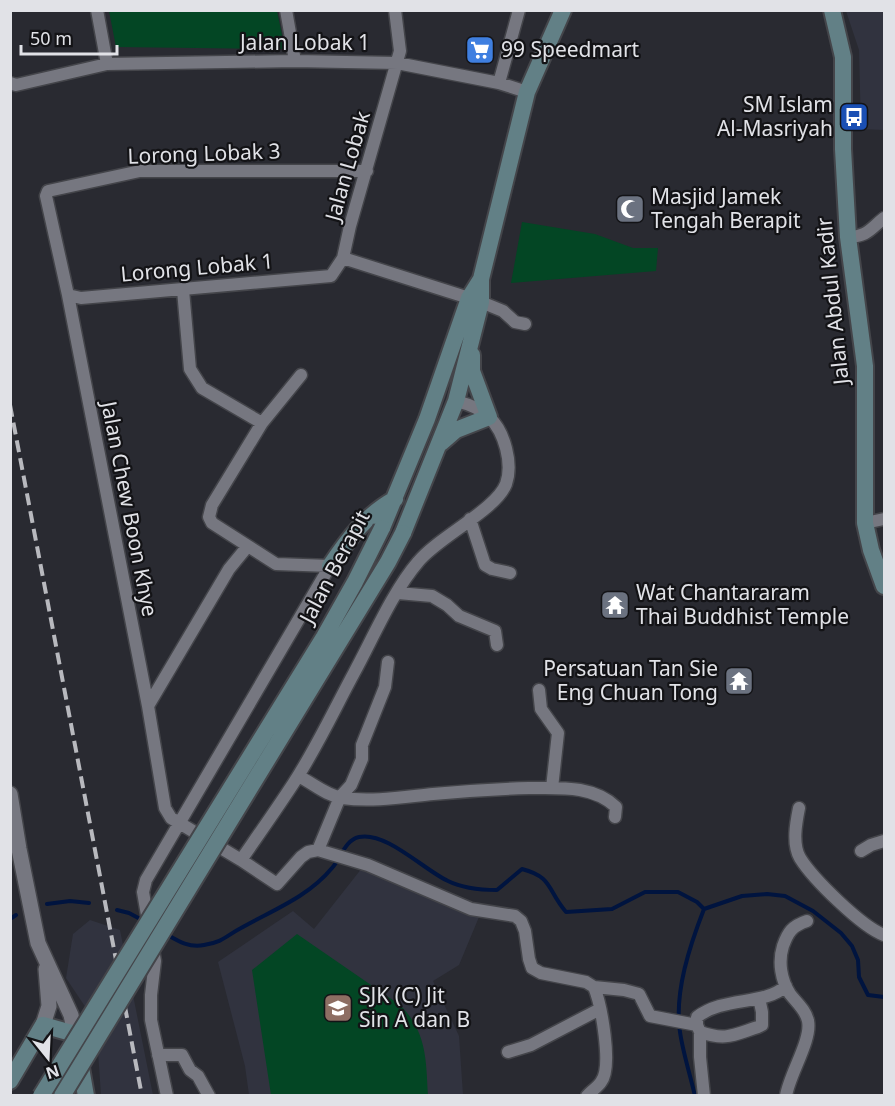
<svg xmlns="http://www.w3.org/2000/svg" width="895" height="1106" font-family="'Noto Sans',sans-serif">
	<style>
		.built { fill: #31333f }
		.green { fill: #034624 }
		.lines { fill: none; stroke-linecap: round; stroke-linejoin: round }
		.stream { stroke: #00143f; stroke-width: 4 }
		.minor-casing { stroke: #44454a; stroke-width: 15 }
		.tertiary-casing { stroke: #44454a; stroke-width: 18 }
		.secondary-casing { stroke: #44454a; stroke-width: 20 }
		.minor { stroke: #767780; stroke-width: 12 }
		.tertiary { stroke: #767780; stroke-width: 15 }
		.secondary { stroke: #628086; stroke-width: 16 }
		.rail { stroke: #b8b9be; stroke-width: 4; stroke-dasharray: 12 6; stroke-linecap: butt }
		.secondary-bridge-casing { stroke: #44454a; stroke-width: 20; stroke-linecap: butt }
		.secondary-bridge { stroke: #628086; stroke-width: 16 }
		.labels { text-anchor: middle; stroke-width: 4.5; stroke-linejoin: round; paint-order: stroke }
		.street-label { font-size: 21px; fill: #e1e2e7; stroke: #131316 }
		.poi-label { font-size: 21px; fill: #e1e2e7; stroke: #131316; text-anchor: start }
	</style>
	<rect width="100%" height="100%" fill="#292a31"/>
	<path class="built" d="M846 11H884V130L861 129 859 50Z
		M362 868 479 917 459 965 433 981 459 1036 463 1095H249L245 1066 218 962 293 911 314 929Z
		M90 920 120 930 153 1095H101L96 1023 66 978 73 934Z"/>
	<path class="green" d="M109 11H277L285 49 116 47Z
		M522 222 595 234 633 248H658L656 271 511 283Z
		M297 934 400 1005C427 1032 426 1060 428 1095H271L252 970Z"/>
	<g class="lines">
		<path class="stream" d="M47 904 70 901 89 903
			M704 909 742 896 767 894 785 896 813 911 841 933 852 946 858 960 859 977 868 995 884 997
			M117 910 129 913 144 921
			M10 919 16 915
			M166 934C178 941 189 948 204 945 223 942 226 936 241 928 273 910 308 897 332 868 341 858 345 840 359 837 386 831 424 870 448 881 462 888 481 890 497 890L522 869C553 877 547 890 566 912L612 909 645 892H678L697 902 704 909C690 945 674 992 680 1032 683 1053 690 1074 695 1096"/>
		<g class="minor-casing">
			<path id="minor" d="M97 10 107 64
				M286 10 295 61
				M10 83 16 85 107 64 295 61 397 63 499 83 527 92
				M499 83 519 10
				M367 171H140L48 191 46 196 68 295 148 706 165 808 171 818 241 860 277 884 301 857 308 852 318 850 368 865 471 909 515 916 521 921 525 931 529 959 532 968 541 973 586 982 594 987 624 990 639 994 650 1016 697 1025
				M848 237C868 236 869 230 884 218
				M343 258 469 298
				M183 290 190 369 202 388 262 423
				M68 295 81 298 331 276 343 258 350 226 400 51 395 10
				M481 302 503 311 515 322 525 324
				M470 519 485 565 492 569 510 573
				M865 523 884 519
				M398 593 432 596 447 605 459 616 495 631 497 645
				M539 690 541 709 558 733 552 788
				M148 706 229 569 247 547
				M298 776C313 783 325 795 342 798 373 802 403 797 433 794 465 791 497 789 529 788 559 788 593 785 616 807L615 817
				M799 808C796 823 792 844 800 858 813 879 862 927 884 935
				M318 850 340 797 351 785 362 759V745L385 687 388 662
				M861 851 871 845 884 841
				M241 860C259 834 276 810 293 784 316 749 334 710 354 673 373 638 393 591 418 562 438 537 496 510 506 484 513 464 505 432 489 417 480 408 468 404 456 401
				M759 998 762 1012V1025L758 1027C733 1035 726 1041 700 1032L697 1025V1017C724 996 764 1006 786 986
				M700 1032V1057L704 1096
				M508 1052 531 1045 600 1009
				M158 1055H182L190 1070 198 1076 209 1096
				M167 1096 151 1020V995L155 961 143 892 146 880 330 566 276 564 212 523 209 517 212 505 262 423 301 375
				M587 1096C591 1091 598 1087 601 1082 613 1067 601 1004 594 987
				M786 1096C789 1075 812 1040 808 1021 806 1010 796 1002 790 994 781 980 778 962 783 946 788 932 792 926 807 921"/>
		</g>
		<g class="tertiary-casing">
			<path id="tertiary" d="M10 794 19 849 38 943 71 1015 75 1034
				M43 1025 49 1006 46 969"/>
		</g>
		<g class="secondary-casing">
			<path id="secondary" d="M832 10 843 57V149L848 237 865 366V523L871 550 884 586
				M441 443 456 430 489 417 472 371V355
				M382 528 427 419 469 298 481 279 527 92 563 10
				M403 533 456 401 481 302V280
				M330 566C348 539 366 515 395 499
				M10 1081 43 1025 75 1034 86 1096"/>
		</g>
		<use href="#minor" class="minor"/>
		<use href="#tertiary" class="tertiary"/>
		<use href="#secondary" class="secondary"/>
		<path class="rail" d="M10 405 142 1096"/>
		<g class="secondary-bridge-casing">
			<path id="secondary-bridge" d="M41 1096 324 637 355 582 382 528
				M62 1096 388 562 403 533"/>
		</g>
		<use href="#secondary-bridge" class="secondary-bridge"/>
	</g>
	<defs>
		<g id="supermarket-square" transform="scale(1.5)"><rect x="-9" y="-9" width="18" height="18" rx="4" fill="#3f7fe0" stroke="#131316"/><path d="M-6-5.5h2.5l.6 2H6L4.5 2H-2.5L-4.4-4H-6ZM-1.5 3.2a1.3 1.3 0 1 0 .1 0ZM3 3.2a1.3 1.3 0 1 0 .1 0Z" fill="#fff"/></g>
		<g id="bus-square" transform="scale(1.5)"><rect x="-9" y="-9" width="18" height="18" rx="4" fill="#1a4fb4" stroke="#131316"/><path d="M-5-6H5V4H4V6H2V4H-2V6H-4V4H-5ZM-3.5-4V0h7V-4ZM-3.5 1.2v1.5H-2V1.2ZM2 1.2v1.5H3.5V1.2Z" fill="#fff"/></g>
		<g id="mosque-square" transform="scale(1.5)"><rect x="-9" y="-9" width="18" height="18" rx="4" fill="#6b7280" stroke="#131316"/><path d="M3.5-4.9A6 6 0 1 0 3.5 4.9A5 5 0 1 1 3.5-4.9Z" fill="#fff"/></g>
		<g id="temple-square" transform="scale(1.5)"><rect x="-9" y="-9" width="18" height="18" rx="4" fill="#6b7280" stroke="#131316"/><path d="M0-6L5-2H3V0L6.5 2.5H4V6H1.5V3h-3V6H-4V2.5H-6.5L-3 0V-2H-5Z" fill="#fff"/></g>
		<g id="school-square" transform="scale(1.5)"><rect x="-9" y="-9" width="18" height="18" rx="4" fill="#8d6e63" stroke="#131316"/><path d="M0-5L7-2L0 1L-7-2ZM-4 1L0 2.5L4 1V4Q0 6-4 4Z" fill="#fff"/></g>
	</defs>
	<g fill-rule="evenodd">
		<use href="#supermarket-square" x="480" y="50"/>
		<use href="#bus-square" x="854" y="117"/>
		<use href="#mosque-square" x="630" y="209"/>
		<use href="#temple-square" x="615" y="605"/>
		<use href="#temple-square" x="739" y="681"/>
		<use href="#school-square" x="338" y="1008"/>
	</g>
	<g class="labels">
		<g class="street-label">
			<text x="305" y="50">Jalan Lobak 1</text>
			<text transform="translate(204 154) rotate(-2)" y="7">Lorong Lobak 3</text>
			<text transform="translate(348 166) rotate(-74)" y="7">Jalan Lobak</text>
			<text transform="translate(197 268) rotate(-5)" y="7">Lorong Lobak 1</text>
			<text transform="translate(833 301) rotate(-96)" y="7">Jalan Abdul Kadir</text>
			<text transform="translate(129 509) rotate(79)" y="7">Jalan Chew Boon Khye</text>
			<text transform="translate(335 567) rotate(-62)" y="7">Jalan Berapit</text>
		</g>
		<g class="poi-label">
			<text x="501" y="57">99 Speedmart</text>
			<text x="833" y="112" text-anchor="end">SM Islam<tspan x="833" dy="24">Al-Masriyah</tspan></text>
			<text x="651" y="204">Masjid Jamek<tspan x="651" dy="24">Tengah Berapit</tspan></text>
			<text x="636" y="600">Wat Chantararam<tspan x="636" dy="24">Thai Buddhist Temple</tspan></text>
			<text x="718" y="676" text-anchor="end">Persatuan Tan Sie<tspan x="718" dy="24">Eng Chuan Tong</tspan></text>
			<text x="359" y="1003">SJK (C) Jit<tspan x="359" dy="24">Sin A dan B</tspan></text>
		</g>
	</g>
	<rect width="895" height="1106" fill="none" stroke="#e1e2e7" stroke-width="24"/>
	<g transform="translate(48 1058) rotate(162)" stroke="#131316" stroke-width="4.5" paint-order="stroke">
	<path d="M0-4.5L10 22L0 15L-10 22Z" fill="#e1e2e7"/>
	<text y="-9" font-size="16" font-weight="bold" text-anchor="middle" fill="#e1e2e7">N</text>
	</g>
	<path d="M21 45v9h96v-9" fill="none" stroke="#e1e2e7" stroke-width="3"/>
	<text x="30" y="45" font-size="18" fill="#e1e2e7" stroke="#131316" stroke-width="4.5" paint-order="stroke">50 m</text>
</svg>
